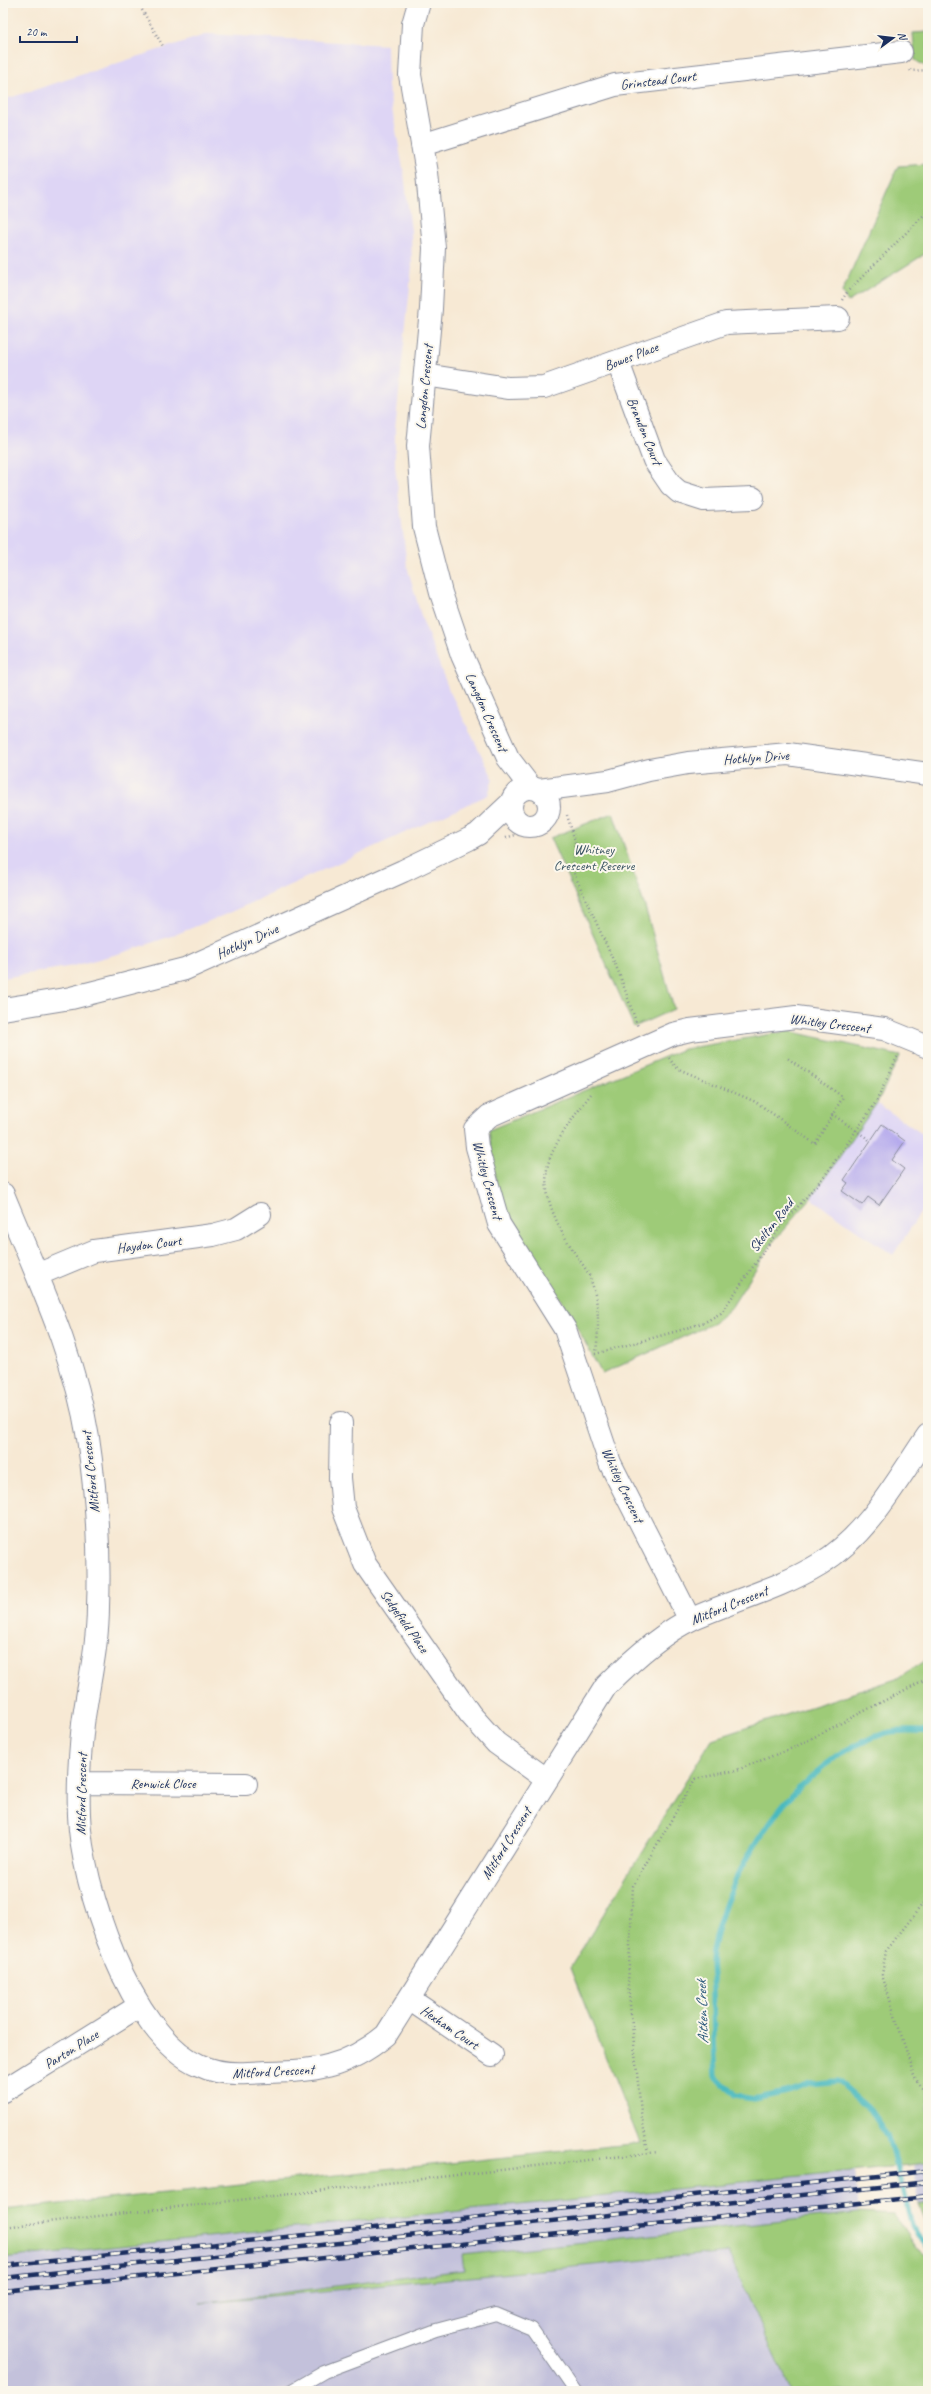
<svg xmlns="http://www.w3.org/2000/svg" width="931" height="2394" font-family="Caveat,sans-serif">
	<style>
		.built { fill: #ded5f5 }
		.industrial { fill: #c3c1db }
		.green { fill: #9ecb78; stroke: #5c7d6b }
		.lines { fill: none; stroke-linecap: round; stroke-linejoin: round }
		.stream { stroke: #4ab9bf; stroke-width: 5.5 }
		.building { fill: #b5aaed }
		.service-casing { stroke: #898c99; stroke-width: 14 }
		.minor-casing { stroke: #898c99; stroke-width: 24 }
		.tertiary-casing { stroke: #898c99; stroke-width: 24 }
		.path { stroke: #898c99; stroke-width: 2.5; stroke-dasharray: 1 3; stroke-linecap: butt }
		.service { stroke: #fff; stroke-width: 12 }
		.minor { stroke: #fff; stroke-width: 22 }
		.tertiary { stroke: #fff; stroke-width: 22 }
		.rail-casing { stroke: #1b2f5e; stroke-width: 4.5 }
		.rail { stroke: #fbf7ec; stroke-width: 3; stroke-dasharray: 9; stroke-linecap: butt }
		.labels { text-anchor: middle; stroke-width: 4; stroke-linejoin: round; paint-order: stroke }
		.street-label { font-size: 14px; fill: #1b2f5e; stroke: #fbf7ec }
		.park-label { font-size: 14px; fill: #3c5664; stroke: #fbf7ec }
		.water-label { font-size: 15px; font-style: italic; fill: #29587b; stroke: #fbf7ec }
	</style>
	<rect width="100%" height="100%" fill="#fbf7ec"/>
	<filter id="ink" filterUnits="userSpaceOnUse"><feTurbulence type="fractalNoise" baseFrequency=".025" numOctaves="2"/><feDisplacementMap in="SourceGraphic" scale="8" xChannelSelector="R" yChannelSelector="G"/><feConvolveMatrix kernelMatrix="1 2 1 2 8 2 1 2 1" color-interpolation-filters="sRGB"/></filter>
	<filter id="wash" filterUnits="userSpaceOnUse"><feTurbulence type="fractalNoise" baseFrequency=".012" numOctaves="4" result="noise"/><feDisplacementMap in="SourceGraphic" scale="16" xChannelSelector="R" yChannelSelector="G"/><feGaussianBlur stdDeviation="0.9" result="paint"/><feColorMatrix in="noise" values="0 0 0 0 0 0 0 0 0 0 0 0 0 0 0 0 0 1.4 0 .05"/><feComposite in="paint" operator="in"/></filter>
	<g filter="url(#wash)">
		<rect width="100%" height="100%" fill="#f7e9d4"/>
		<path class="built" d="M208 34 387 45 388 87 404 174 411 231 412 267 395 430V466L407 566 422 619 449 690 493 778 488 795 224 915 177 934 125 952 73 966 3 978V100Z
			M877 1103 928 1138V1201L893 1255 811 1198Z"/>
		<path class="industrial" d="M928 2163V2203L919 2205 914 2165Z
			M855 2170 859 2213 463 2255 464 2270 221 2300 728 2252 790 2391H3V2258Z"/>
		<path class="green" d="M928 32V68L915 60 913 33Z
			M928 164V252L848 302 842 292 898 166Z
			M613 813 645 907 674 1009 634 1027 550 838Z
			M789 1031 900 1056 877 1103 811 1198 772 1243 731 1308 714 1323 602 1374 571 1316 514 1227 496 1183 489 1130 684 1049Z
			M928 1658V2163L3 2258V2210L640 2143 570 1968 712 1739 896 1679Z
			M928 2203V2227L919 2205Z
			M859 2213 894 2215 915 2247 928 2258V2391H790L728 2252 199 2303 464 2270 462 2255Z"/>
		<g class="lines">
			<path class="stream" d="M928 1731C915 1732 898 1729 886 1733 798 1759 728 1865 712 1952 710 1963 712 1977 713 1988 713 2018 714 2047 716 2076L735 2096 754 2099 787 2092 810 2084 838 2081 867 2106 888 2136 912 2226 917 2236 928 2248"/>
		</g>
		<g id="blocks">
			<path class="building" d="M882 1124 905 1141 892 1160 904 1169 879 1205 868 1197 862 1205 842 1191 848 1183 844 1180Z"/>
		</g>
	</g>
	<g filter="url(#ink)">
		<use href="#blocks" fill-opacity="0" stroke="#898c99" stroke-width="1"/>
		<g class="lines">
			<g class="service-casing">
				<path id="service" d="M291 2391 324 2372 436 2330 496 2314 532 2329 575 2391"/>
			</g>
			<g class="minor-casing">
				<path id="minor" d="M419 3 413 24 410 75 427 173 434 248 431 309 418 446 424 527 441 593 462 655 508 758 531 788
					M422 145 615 85 901 52
					M618 362 654 460 671 485 679 492 704 500 753 498
					M425 375 508 388 544 387 726 323 838 318
					M3 1194C36 1275 74 1351 88 1438 96 1492 100 1553 98 1607 98 1646 88 1686 83 1724 80 1751 78 1788 79 1815 81 1885 130 2035 199 2065 215 2073 231 2074 248 2073 305 2070 339 2074 386 2035L606 1686C628 1664 663 1632 692 1619 734 1600 779 1589 820 1564 868 1535 897 1480 928 1435
					M39 1274 94 1251 213 1235 236 1229 260 1214
					M341 1423 340 1478 343 1508 365 1564 470 1714 496 1743 546 1779
					M690 1620 610 1463 565 1329 499 1224 477 1147 475 1129 489 1116 673 1034 690 1030 796 1017 884 1029 928 1047
					M80 1783 246 1784
					M409 1999 492 2055
					M3 2091 139 2006"/>
			</g>
			<g class="tertiary-casing">
				<path id="tertiary" d="M511 807a19 19 0 1 1 38 0a19 19 0 1 1-38 0Z
					M539 790 608 781 649 770 688 763 788 754 928 774
					M3 1009 71 998 185 969 403 871 469 839 478 834 511 803"/>
			</g>
			<path class="path" d="M138 3 164 48
				M910 70 911 71 928 70
				M926 70 928 57
				M842 300 848 291 928 211
				M567 815 575 841 572 869 619 973 638 1027
				M506 838C531 828 548 842 557 807
				M669 1058 676 1067 681 1070 756 1102 815 1144 843 1097 786 1057
				M591 1094C576 1114 559 1135 550 1158 538 1191 557 1225 574 1252 579 1260 585 1267 589 1275 600 1304 599 1323 596 1353
				M832 1114 871 1141
				M595 1354 681 1330 705 1322 721 1313 782 1225 826 1174 856 1131 876 1102 898 1055
				M928 1897 886 1951 882 1975 914 2075 928 2101
				M648 2153 641 2112 628 1985 633 1886 695 1779 737 1770 795 1747 928 1678
				M3 2227 658 2152"/>
			<use href="#service" class="service"/>
			<use href="#minor" class="minor"/>
			<use href="#tertiary" class="tertiary"/>
			<g class="rail-casing">
				<path id="rail" d="M3 2266 928 2171
					M3 2278 928 2182
					M3 2291 928 2196"/>
			</g>
			<use href="#rail" class="rail"/>
		</g>
	</g>
	<g class="labels">
		<g class="street-label">
			<text transform="translate(658 80) rotate(-7)" y="5">Grinstead Court</text>
			<text transform="translate(631 356) rotate(-21)" y="5">Bowes Place</text>
			<text transform="translate(424 387) rotate(-85)" y="5">Langdon Crescent</text>
			<text transform="translate(645 431) rotate(68)" y="5">Brandon Court</text>
			<text transform="translate(487 712) rotate(66)" y="5">Langdon Crescent</text>
			<text transform="translate(756 757) rotate(-4)" y="5">Hothlyn Drive</text>
			<text transform="translate(247 941) rotate(-24)" y="5">Hothlyn Drive</text>
			<text transform="translate(830 1023) rotate(7)" y="5">Whitley Crescent</text>
			<text transform="translate(488 1180) rotate(75)" y="5">Whitley Crescent</text>
			<text transform="translate(771 1225) rotate(-52)" y="5">Skelton Road</text>
			<text transform="translate(149 1244) rotate(-7)" y="5">Haydon Court</text>
			<text transform="translate(90 1472) rotate(-96)" y="5">Mitford Crescent</text>
			<text transform="translate(623 1485) rotate(65)" y="5">Whitley Crescent</text>
			<text transform="translate(729 1605) rotate(-22)" y="5">Mitford Crescent</text>
			<text transform="translate(405 1621) rotate(55)" y="5">Sedgefield Place</text>
			<text x="163" y="1788">Renwick Close</text>
			<text transform="translate(81 1794) rotate(-89)" y="5">Mitford Crescent</text>
			<text transform="translate(506 1843) rotate(-58)" y="5">Mitford Crescent</text>
			<text transform="translate(450 2027) rotate(34)" y="5">Hexham Court</text>
			<text transform="translate(71 2049) rotate(-32)" y="5">Parton Place</text>
			<text transform="translate(273 2071) rotate(-3)" y="5">Mitford Crescent</text>
		</g>
		<g class="park-label">
			<text x="594" y="854">Whitney<tspan x="594" dy="16">Crescent Reserve</tspan></text>
		</g>
		<g class="water-label">
			<text transform="translate(702 2012) rotate(-92)" y="5">Aitken Creek</text>
		</g>
	</g>
	<rect width="931" height="2394" fill="none" stroke="#fbf7ec" stroke-width="16"/>
	<g transform="translate(893 38) rotate(75)" stroke="#fbf7ec" stroke-width="3" paint-order="stroke">
	<path d="M0-3L7 15L0 10L-7 15Z" fill="#1b2f5e"/>
	<text y="-6" font-size="11" font-weight="bold" text-anchor="middle" fill="#1b2f5e">N</text>
	</g>
	<path d="M20 36v6h57v-6" fill="none" stroke="#1b2f5e" stroke-width="2"/>
	<text x="26" y="36" font-size="12" fill="#1b2f5e" stroke="#fbf7ec" stroke-width="3" paint-order="stroke">20 m</text>
</svg>
